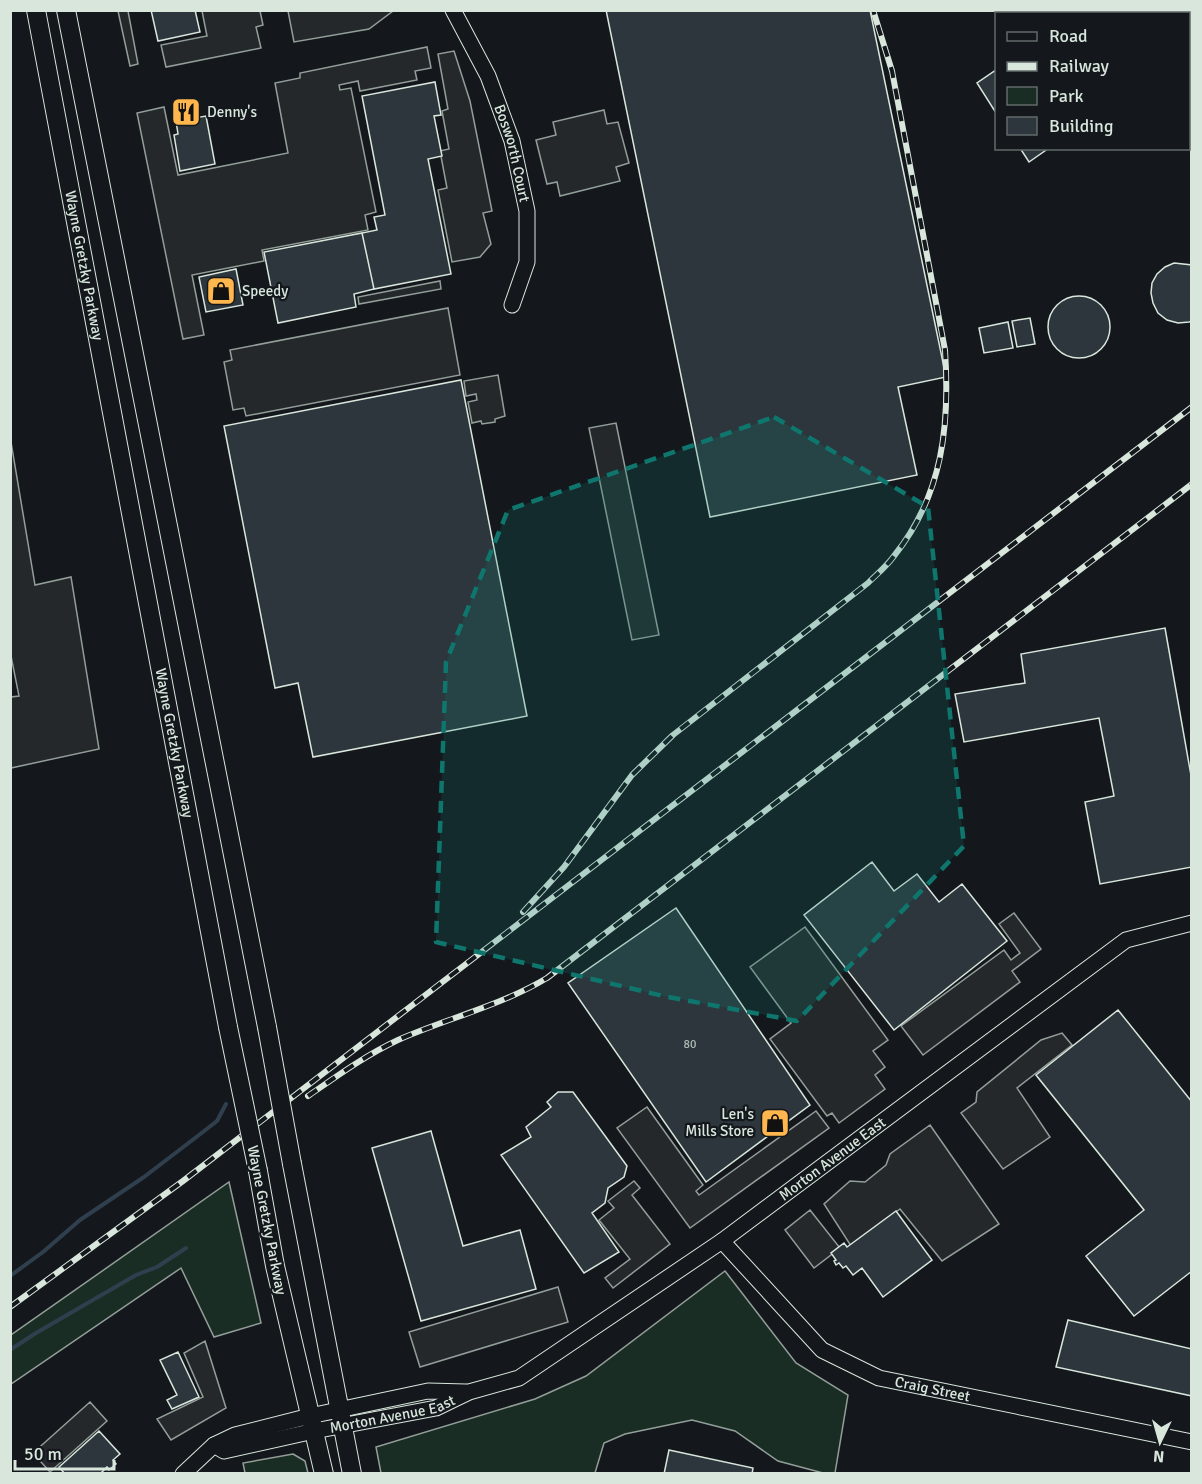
<svg xmlns="http://www.w3.org/2000/svg" width="1202" height="1484" font-family="Signika,sans-serif">
	<style>
		.green { fill: #1a2d24; stroke: #939e99; stroke-width: 1.5 }
		.parking { fill: #24282b; stroke: #939e99; stroke-width: 1.5 }
		.lines { fill: none; stroke-linecap: round; stroke-linejoin: round }
		.stream { stroke: #2f3f4d; stroke-width: 4 }
		.building { fill: #2c363c; stroke: #d8e6dc; stroke-width: 1.5 }
		.minor-casing { stroke: #d8e6dc; stroke-width: 17 }
		.major-casing { stroke: #d8e6dc; stroke-width: 20 }
		.minor { stroke: #14181c; stroke-width: 15 }
		.major { stroke: #14181c; stroke-width: 18 }
		.rail-casing { stroke: #d8e6dc; stroke-width: 6 }
		.rail { stroke: #14181c; stroke-width: 4; stroke-dasharray: 11; stroke-linecap: butt }
		.major-bridge-casing { stroke: #d8e6dc; stroke-width: 20; stroke-linecap: butt }
		.major-bridge { stroke: #14181c; stroke-width: 18 }
		.marked { fill: #0f766e; fill-opacity: 0.2; stroke: #0f766e; stroke-width: 4.5; stroke-dasharray: 12 8; stroke-linejoin: round }
		.labels { text-anchor: middle; stroke-width: 4.5; stroke-linejoin: round; paint-order: stroke }
		.number-label { font-size: 12px; fill: #adbab4 }
		.poi-label { font-size: 15px; fill: #d8e6dc; stroke: #14181c; text-anchor: start }
		.street-label { font-size: 15px; fill: #d8e6dc; stroke: #14181c }
	</style>
	<rect width="100%" height="100%" fill="#14181c"/>
	<path class="green" d="M229 1182 261 1323 214 1337 181 1268 11 1384V1335Z
		M725 1271 796 1363 848 1395 835 1473H823L778 1461 735 1431 692 1420 625 1434 604 1443 595 1473H381L376 1447 535 1399 586 1376Z
		M293 1454 305 1461 308 1473H245L243 1463Z"/>
	<path class="parking" d="M118 11H128L138 64 130 66Z
		M202 11H260L263 25 256 27 261 48 166 67 161 45 207 36Z
		M288 11V10L393 11 369 29 294 42Z
		M427 47 431 68 415 71 417 80 360 91 358 81 339 85 340 90 351 88 376 212 365 215 368 230 262 250 264 261 192 275 204 335 183 339 137 113 164 107 178 175 288 153 275 83 300 78V73Z
		M454 51 470 101 492 211 483 213 491 244 480 257 452 262 438 190 447 188 440 151 449 149 442 111 448 109 438 54Z
		M604 110 607 124 618 122 629 163 616 167 620 181 560 196 557 182 547 184 536 140 556 135 553 122Z
		M440 281 441 289 359 304 358 297Z
		M448 308 460 375 246 416 244 408 233 410 224 362 232 360 230 350Z
		M498 375 505 416 495 419V422L482 424 481 421 472 423 468 402 477 400 476 394 466 396 464 381Z
		M616 423 659 635 632 640 589 428Z
		M11 442 35 585 71 577 99 749 11 768V697L19 696 10 651Z
		M1014 913 1041 949 1012 971 1020 982 923 1055 901 1026 1004 950 1011 960 1020 953 999 924Z
		M805 927 888 1040 873 1051 885 1067 875 1075 885 1089 839 1123 832 1113 827 1116 770 1039 791 1023 750 967Z
		M1062 1033 1072 1045 1017 1088 1050 1137 1003 1169 961 1113 976 1102 977 1092 1041 1040Z
		M647 1107 703 1185 696 1191 699 1195 816 1111 829 1128 690 1228 617 1128Z
		M930 1125 999 1224 942 1261 900 1209 851 1246 824 1204 850 1181 865 1182 886 1165 890 1154Z
		M634 1181 640 1188 632 1195 670 1244 613 1288 605 1278 630 1259 599 1220 614 1208 608 1201Z
		M810 1210 840 1248 814 1268 785 1230Z
		M558 1287 568 1322 420 1367 409 1332Z
		M205 1341 226 1408 171 1440 157 1419 203 1397 184 1353Z
		M90 1402 107 1421 50 1472 33 1453Z"/>
	<g class="lines">
		<path class="stream" d="M10 1276 43 1252 80 1220 144 1177 199 1135 217 1121 226 1104
			M10 1350 36 1333 136 1275 157 1267 186 1248"/>
	</g>
	<path class="building" d="M151 10H195L200 32 158 41Z
		M606 10H870L946 377 898 387 917 475 710 517Z
		M1035 10H1072L1074 14H1031Z
		M996 70V113L977 83Z
		M435 82 441 115 434 116 442 156 428 159 451 274 374 289 362 233 377 230 374 217 385 215 362 96Z
		M206 116 215 164 180 171 174 135 178 134 176 121Z
		M1020 148H1049L1029 162Z
		M362 233 374 289 354 294 356 307 278 323 264 252Z
		M1174 263 1192 265V321L1189 322 1178 323 1167 320 1158 313 1153 303 1151 293 1152 283 1157 274 1165 267Z
		M236 269 243 305 206 312 199 277Z
		M1048 327a31 31 0 1 1 62 0a31 31 0 1 1-62 0Z
		M1030 318 1035 344 1017 347 1012 321Z
		M1008 322 1013 348 984 353 979 328Z
		M461 380 527 716 313 757 298 683 275 688 224 426Z
		M1165 628 1192 781V867L1100 884 1085 802 1114 796 1099 718 964 742 955 694 1025 683 1021 654Z
		M872 862 894 891 917 874 939 902 962 884 1007 941 894 1030 804 915Z
		M676 908 810 1105 706 1182 568 983Z
		M1118 1010 1192 1102V1271L1134 1316 1086 1256 1144 1210 1036 1075Z
		M558 1092H573L627 1166 624 1177 608 1188 605 1203 592 1213 619 1252 584 1273 501 1155 531 1137 526 1127 551 1107 547 1102Z
		M431 1131 463 1246 520 1230 536 1289 421 1321 372 1148Z
		M896 1211 932 1260 883 1297 862 1268 853 1275 846 1266 843 1268 839 1263 836 1265 834 1261 836 1260 831 1253 844 1243 847 1247Z
		M1068 1320 1192 1349V1396L1056 1367Z
		M178 1352 199 1397 172 1409 167 1400 177 1395 160 1360Z
		M99 1431 120 1454 113 1460 116 1464 109 1470 107 1467 100 1474H65L59 1467Z
		M669 1450 753 1468 752 1474H664Z"/>
	<g class="lines">
		<g class="minor-casing">
			<g id="minor">
				<path id="s1" d="M453 10 488 76 512 141 527 211V262L512 305"/>
				<path id="s2" d="M722 1241 822 1350 879 1378 1192 1442"/>
				<path id="s3" d="M214 1445 224 1451 314 1431 436 1408 469 1392 519 1378 722 1241 1126 940 1192 923"/>
				<path d="M183 1474 214 1445 235 1435 310 1416 428 1391 466 1392"/>
			</g>
		</g>
		<g class="major-casing">
			<g id="major">
				<path id="s4" d="M36 10 228 1027"/>
				<path d="M66 10 267 1027"/>
				<path d="M292 1164 352 1474"/>
				<path d="M258 1171 275 1266 324 1474"/>
			</g>
		</g>
		<use href="#minor" class="minor"/>
		<use href="#major" class="major"/>
		<g class="rail-casing">
			<path id="rail" d="M523 912 564 867 632 775 673 735 868 583C877 574 887 566 894 556 943 495 950 425 945 350L892 71 873 10
				M308 1096C337 1076 366 1055 398 1040 448 1018 500 1006 547 978L1192 484
				M10 1307 183 1181 1192 407"/>
		</g>
		<use href="#rail" class="rail"/>
		<g class="major-bridge-casing">
			<path id="major-bridge" d="M228 1027 258 1171
				M267 1027 292 1164"/>
		</g>
		<use href="#major-bridge" class="major-bridge"/>
	</g>
	<path class="marked" d="M774 417 928 507 964 846 797 1021 663 996 436 942 446 662 508 510Z"/>
	<defs>
		<g id="restaurant-square" transform="scale(1.5)"><rect x="-9" y="-9" width="18" height="18" rx="4" fill="#ffb74d" stroke="#14181c"/><path d="M-5-6h1v4h1v-4h1v4h1v-4h1v5L-1.5 .5V6h-2V.5L-5-1ZM5-6V6H3V1.5H1.5Q1.5-4 5-6Z" fill="#111"/></g>
		<g id="shop-square" transform="scale(1.5)"><rect x="-9" y="-9" width="18" height="18" rx="4" fill="#ffb74d" stroke="#14181c"/><path d="M-5-2.5h2.3a2.7 3.5 0 0 1 5.4 0H5L5.5 6h-11ZM-1.5-2.5h3a1.5 2.3 0 0 0-3 0Z" fill="#111"/></g>
	</defs>
	<g fill-rule="evenodd">
		<use href="#restaurant-square" x="186" y="112"/>
		<use href="#shop-square" x="221" y="291"/>
		<use href="#shop-square" x="775" y="1123"/>
	</g>
	<g class="labels">
		<g class="number-label">
			<text x="690" y="1048">80</text>
		</g>
		<g class="poi-label">
			<text x="207" y="117">Denny's</text>
			<text x="242" y="296">Speedy</text>
			<text x="754" y="1119" text-anchor="end">Len's<tspan x="754" dy="17">Mills Store</tspan></text>
		</g>
		<g class="street-label">
			<text dy="5" stroke="none"><textPath href="#s1" startOffset="156">Bosworth Court</textPath></text>
			<text dy="5" stroke="none"><textPath href="#s4" startOffset="260">Wayne Gretzky Parkway</textPath></text>
			<text dy="5" stroke="none"><textPath href="#s4" startOffset="746">Wayne Gretzky Parkway</textPath></text>
			<text dy="5" stroke="none"><textPath href="#s3" startOffset="699">Morton Avenue East</textPath></text>
			<text transform="translate(267 1220) rotate(79)" y="5">Wayne Gretzky Parkway</text>
			<text dy="5" stroke="none"><textPath href="#s2" startOffset="266">Craig Street</textPath></text>
			<text dy="5" stroke="none"><textPath href="#s3" startOffset="184">Morton Avenue East</textPath></text>
		</g>
	</g>
	<rect width="1202" height="1484" fill="none" stroke="#d8e6dc" stroke-width="24"/>
	<rect x="995" y="12" width="195" height="138" fill="#14181c" stroke="#626a69" stroke-width="1.5"/>
	<rect x="1007" y="32" width="30" height="9" fill="#14181c" stroke="#626a69" stroke-width="1.5"/>
	<text x="1049" y="42" font-size="18" fill="#d8e6dc">Road</text>
	<rect x="1007" y="62" width="30" height="9" fill="#d8e6dc" stroke="#626a69" stroke-width="1.5"/>
	<text x="1049" y="72" font-size="18" fill="#d8e6dc">Railway</text>
	<rect x="1007" y="87" width="30" height="18" fill="#1a2d24" stroke="#626a69" stroke-width="1.5"/>
	<text x="1049" y="102" font-size="18" fill="#d8e6dc">Park</text>
	<rect x="1007" y="117" width="30" height="18" fill="#2c363c" stroke="#626a69" stroke-width="1.5"/>
	<text x="1049" y="132" font-size="18" fill="#d8e6dc">Building</text>
	<g transform="translate(1160 1442) rotate(185)" stroke="#14181c" stroke-width="4.5" paint-order="stroke">
	<path d="M0-4.5L10 22L0 15L-10 22Z" fill="#d8e6dc"/>
	<text y="-9" font-size="16" font-weight="bold" text-anchor="middle" fill="#d8e6dc">N</text>
	</g>
	<path d="M15 1460v9h99v-9" fill="none" stroke="#d8e6dc" stroke-width="3"/>
	<text x="24" y="1460" font-size="18" fill="#d8e6dc" stroke="#14181c" stroke-width="4.5" paint-order="stroke">50 m</text>
</svg>
